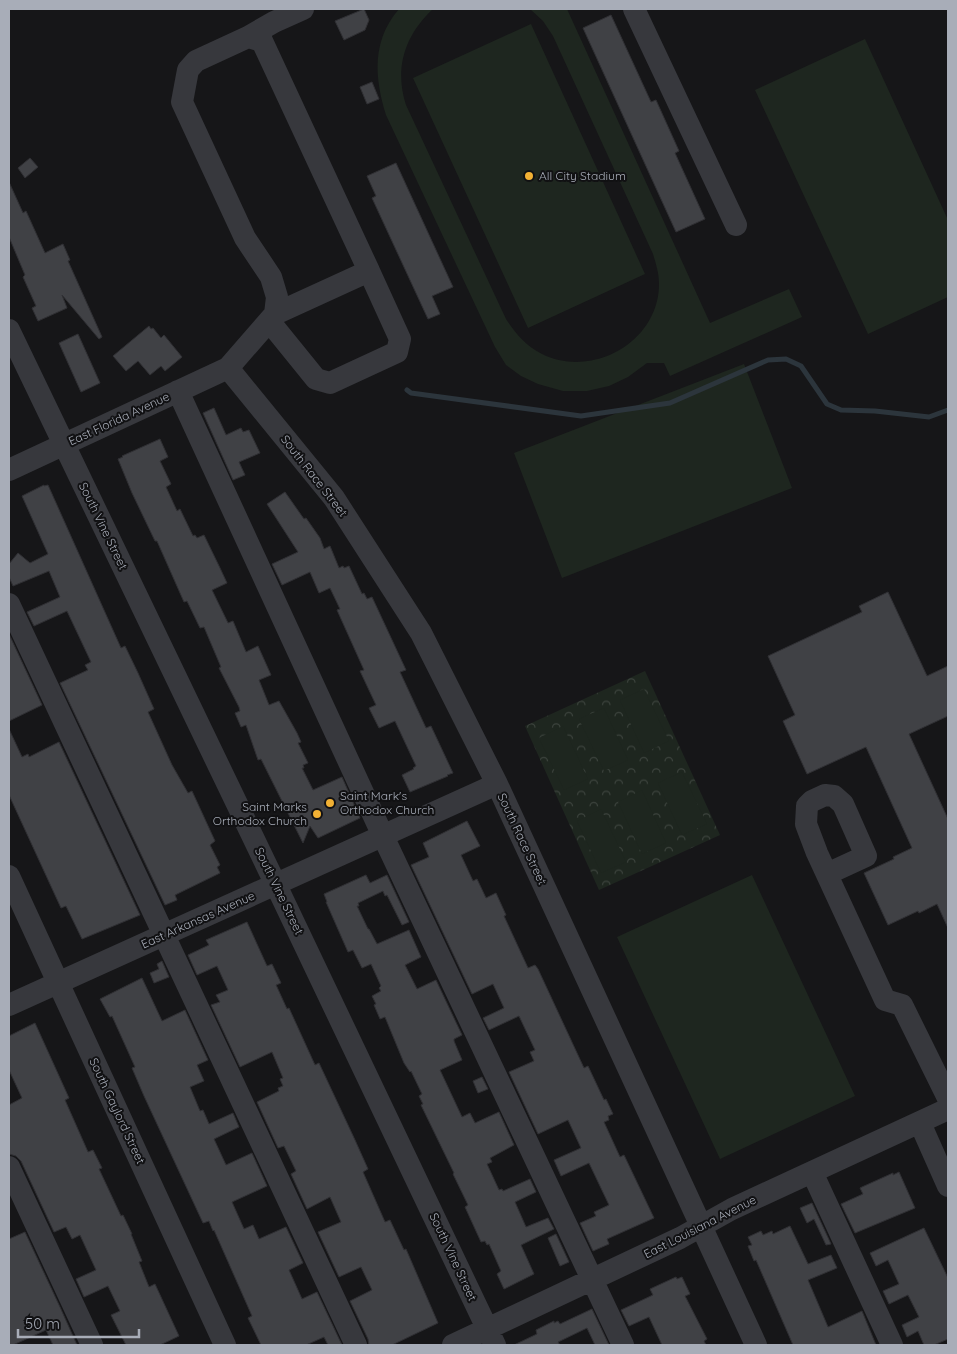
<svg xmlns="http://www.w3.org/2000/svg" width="957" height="1354" font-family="Quicksand,sans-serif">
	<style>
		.park { fill: url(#park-crowns) }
		.garden { fill: #1e261f }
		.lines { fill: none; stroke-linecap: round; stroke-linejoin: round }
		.stream { stroke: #2c353c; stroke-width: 5 }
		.building { fill: #404145; stroke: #303034 }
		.minor { stroke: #37383d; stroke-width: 22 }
		.poi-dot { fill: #f2b134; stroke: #111113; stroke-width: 2 }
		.labels { text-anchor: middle; stroke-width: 4; stroke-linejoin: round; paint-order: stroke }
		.poi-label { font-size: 12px; fill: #a8adb8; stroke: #111113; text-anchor: start }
		.street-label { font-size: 12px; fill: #a8adb8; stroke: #111113 }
	</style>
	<defs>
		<pattern id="park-crowns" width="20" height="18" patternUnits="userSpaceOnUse" patternTransform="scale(1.25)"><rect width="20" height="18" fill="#1e261f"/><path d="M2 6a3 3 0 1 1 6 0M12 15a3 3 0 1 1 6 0" fill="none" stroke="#3c433d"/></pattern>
	</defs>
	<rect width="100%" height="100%" fill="#161618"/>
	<path class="park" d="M645 671 720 835 599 890 525 726Z"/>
	<path class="garden" d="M399 9H433C405 35 394 68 406 105L506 319C516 334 526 346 542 354 592 379 659 342 659 284 659 273 656 264 653 254L553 36 543 21 530 9H567L710 323 789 289 802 317 670 376 664 363H647L628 377 609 386 587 391H563L538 384 521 376 506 365 495 347 386 115C374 77 372 40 399 9Z
		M531 24 645 274 528 328 413 78Z
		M865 39 948 220V297L868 334 755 90Z
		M744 364 792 488 562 578 514 453Z
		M644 689 669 741 644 753 620 700Z
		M604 708 628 760 604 771 579 719Z
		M563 726 588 779 564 790 539 738Z
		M682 772 707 824 682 835 658 783Z
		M642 790 666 843 642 854 618 802Z
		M601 809 626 862 601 873 577 821Z
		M752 875 855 1096 720 1159 617 937Z"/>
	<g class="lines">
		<path class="stream" d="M407 390 411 393 581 416 670 403 768 360 786 359 801 366 827 404 841 410 875 411 929 417 948 410"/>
	</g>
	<path class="building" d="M364 9 369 20 365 30 344 40 335 21Z
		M611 15 651 102 656 100 679 151 675 153 705 219 676 232 583 28Z
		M372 82 379 99 367 104 360 87Z
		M30 158 38 167 25 178 18 168Z
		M396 163 453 287 432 296 440 314 428 319 372 198 376 196 367 176Z
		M9 182 23 213 26 211 45 253 63 244 70 260 68 261 102 337 99 339 62 295 67 308 38 321 32 308 36 306 23 277 25 275 9 237Z
		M149 326 151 329 153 328 161 338 164 335 182 357 165 371 161 366 150 375 138 361 126 371 113 356Z
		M78 334 100 383 81 392 59 343Z
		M214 408 226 435 241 428 243 432 249 430 260 453 239 462 245 475 233 480 203 413Z
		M160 439 168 457 160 461 171 484 166 487 177 511 180 509 193 536 195 535 197 538 204 535 220 568 227 583 212 590 228 623 233 621 246 652 258 646 271 675 259 680 269 705 279 701 297 733 301 742 298 743 308 763 303 765 304 768H302L313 790 342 777 360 818 318 838 310 826 303 843 261 759 258 760 246 725 241 727 235 713 240 711 239 707 219 668 221 667 204 627 200 628 187 601 184 602 157 541H155L132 493 118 459 123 457 122 456Z
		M44 485V486L48 485 121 648 125 646 138 673 154 709 148 712 172 765 188 793 192 791 215 841 210 845 220 865 217 867 220 873 175 895 177 900 165 905 60 683 88 670 85 665 91 662 67 611 34 626 27 612 60 597 49 571 13 586 9 577V564L18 553 30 563 48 554 22 496Z
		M285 492 304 519 306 518 320 538 324 549 330 546 339 568 343 566 344 568 349 566 362 594 364 593 367 599 372 597 406 670 400 672 426 728 431 726 453 773 447 775 448 776 410 792 402 775 414 769 413 768 416 766 395 721 379 728 369 708 376 705 360 671 364 670 337 610 340 609 330 588 319 593 310 572 282 585 272 564 298 552 267 504Z
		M888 592 927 676 948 666V716L909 734 948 819V928L937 904 919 913 918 911 888 925 864 873 894 859 893 857 912 848 866 747 807 774 783 721 795 715 768 656 862 612 859 606Z
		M9 634 42 705 9 721Z
		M9 729 22 757 28 754 29 757 59 742 140 915 82 939 66 906 61 908 9 795Z
		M467 821 480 846 461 855 473 881 477 879 486 898 496 893 506 915 504 916 528 968 535 965 538 969 584 1068 588 1066 604 1100 606 1099 613 1114 608 1116 609 1120 604 1122 620 1157 624 1155 654 1218 607 1239 609 1244 593 1251 580 1223 596 1216 594 1212 609 1205 589 1163 561 1176 554 1160 581 1148 568 1120 538 1134 509 1072 534 1061 530 1052 535 1050 519 1016 489 1030 483 1018 504 1008 493 984 472 994 411 865 429 857 423 843Z
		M366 875 370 883 387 875 409 922 402 925 387 895 385 896 383 891 358 903 359 906H357L368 929H369L377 944 409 930 421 957 405 965 417 989 436 980 462 1035 454 1039V1041L462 1060 440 1070 462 1117 470 1113 475 1123 499 1112 514 1145 490 1158 492 1162 487 1164 499 1190 502 1189 503 1191 530 1179 536 1192 515 1202 526 1227 548 1218 554 1229 521 1245 534 1274 504 1289 497 1274 501 1271 489 1244 487 1245 485 1241 481 1242 465 1207 468 1205 453 1174 454 1173 421 1105 423 1104 419 1096 422 1094 411 1071 410 1072 404 1063 385 1017 380 1019 374 1005 376 1004 372 996 381 991 379 988 381 986 371 964 362 968 353 950 348 952 326 902H327L324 894Z
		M247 922 267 966 272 964 281 983 276 985 277 987 287 1009 289 1008 315 1065 319 1063 355 1140 368 1169 363 1172 385 1222 390 1220 404 1250 406 1249 438 1323 392 1345H369L368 1339 350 1301 372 1290 361 1267 339 1277 318 1232 341 1222 330 1197 307 1209 291 1174 296 1171 284 1146 278 1148 257 1102 279 1091 278 1088 283 1086 280 1079 283 1078 272 1052 240 1067 211 1005 220 1002 216 995 228 990 217 966 197 975 188 955 209 945 206 940Z
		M162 961 169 977 154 983 150 973 159 969 157 964Z
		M142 978 162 1021 185 1010 208 1060 197 1065 204 1081 190 1087 200 1111 203 1110 209 1124 233 1113 239 1127 214 1139 226 1165 252 1153 267 1186 232 1202 244 1229 253 1225 259 1239 286 1227 303 1263 289 1270 302 1299 317 1292 342 1345H328L324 1337 306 1345H261L248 1318 252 1316 214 1230 213 1231 209 1221 203 1223 144 1096 132 1068 135 1067 112 1016 110 1017 100 999Z
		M35 1023 69 1098 65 1100 88 1152 93 1150 102 1168 99 1169 121 1216 123 1215 132 1234H131L142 1261 139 1262 149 1287 155 1284 179 1336 160 1345H126L111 1315 120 1311 108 1286 84 1297 76 1279 96 1270 80 1235 72 1239 66 1227 54 1232 21 1161 16 1156 9 1154V1105L22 1098 9 1070V1036Z
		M482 1077 488 1089 478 1093 473 1081Z
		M899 1172 915 1208 855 1233 841 1204 863 1194 860 1188 862 1187 893 1173V1175Z
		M812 1203 831 1244 826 1245 814 1219 807 1223 800 1208Z
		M790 1226 808 1264 831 1255 837 1268 808 1280 828 1327 862 1311 876 1345H793L756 1260 754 1261 748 1246 752 1245 748 1237 761 1231 763 1235 772 1231 773 1234Z
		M924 1228 948 1278V1339L934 1345H924L918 1331 907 1337 902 1325 919 1317 908 1295 889 1304 883 1291 899 1284 888 1260 876 1266 870 1253Z
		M25 1232 60 1307 77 1345H53L46 1330 13 1345H9V1239Z
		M556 1234 569 1262 560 1266 548 1238Z
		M676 1277 677 1279 682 1277 690 1294 685 1296 707 1339 704 1341 706 1345H662L649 1317 629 1326 621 1310 653 1295 650 1289Z
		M592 1309 609 1345H595L587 1328 558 1342 560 1345H514L537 1334 536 1330 554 1321V1323L558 1321 560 1324Z"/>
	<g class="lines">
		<path class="minor" d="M634 9 736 225
			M248 37 274 22 303 9
			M269 321 316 379 330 383 397 352 400 339 369 271
			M9 330 276 885 495 1345
			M228 368 334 498 421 633 497 784 756 1345
			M178 391 383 836 623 1345
			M9 470 228 368 275 314 369 271 262 41 248 37 196 61 188 70 182 102 245 238 271 277 277 297 275 314
			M9 604 356 1345
			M827 874 866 856 843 804 834 796 825 795 812 801 807 806 806 824 817 853 885 1000 902 1005 948 1098
			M9 876 225 1345
			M9 1005 497 784
			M920 1123 948 1186
			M9 1167 92 1345
			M812 1172 892 1345
			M453 1345 680 1238 732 1209 948 1109"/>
	</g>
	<g class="poi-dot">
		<circle cx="529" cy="176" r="5"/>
		<circle cx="330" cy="803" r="5"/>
		<circle cx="317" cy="814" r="5"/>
	</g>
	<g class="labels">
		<g class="poi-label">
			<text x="539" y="180">All City Stadium</text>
			<text x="340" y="800">Saint Mark's<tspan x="340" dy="14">Orthodox Church</tspan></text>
			<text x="307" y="811" text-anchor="end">Saint Marks<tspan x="307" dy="14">Orthodox Church</tspan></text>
		</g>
		<g class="street-label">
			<text transform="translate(119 419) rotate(-25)" y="4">East Florida Avenue</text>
			<text transform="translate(314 476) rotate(52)" y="4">South Race Street</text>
			<text transform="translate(103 526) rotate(64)" y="4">South Vine Street</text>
			<text transform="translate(522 839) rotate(65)" y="4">South Race Street</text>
			<text transform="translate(279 891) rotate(64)" y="4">South Vine Street</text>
			<text transform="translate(198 920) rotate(-24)" y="4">East Arkansas Avenue</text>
			<text transform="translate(117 1111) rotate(65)" y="4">South Gaylord Street</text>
			<text transform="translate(700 1227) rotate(-27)" y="4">East Louisiana Avenue</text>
			<text transform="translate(453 1257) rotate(65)" y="4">South Vine Street</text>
		</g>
	</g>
	<rect width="957" height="1354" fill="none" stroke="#a8adb8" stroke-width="20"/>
	<path d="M18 1329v8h121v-8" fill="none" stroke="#a8adb8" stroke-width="2.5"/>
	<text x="25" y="1329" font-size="15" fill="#a8adb8" stroke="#111113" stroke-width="4" paint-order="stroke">50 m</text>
</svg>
